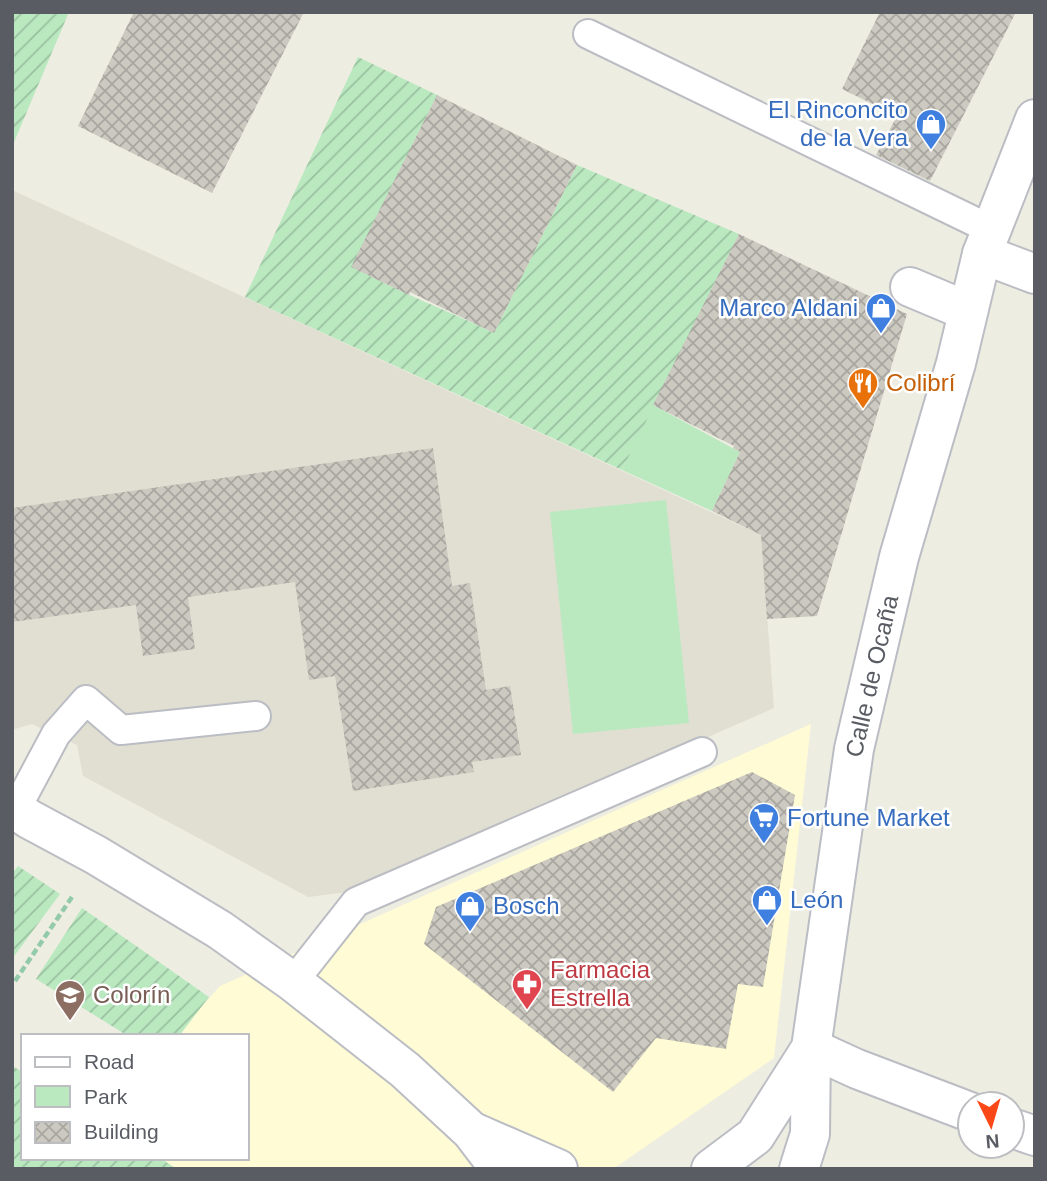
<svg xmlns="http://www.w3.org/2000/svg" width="1047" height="1181" font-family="Arial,sans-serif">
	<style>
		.commercial { fill: #fffbd5 }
		.education { fill: #e0dfd1 }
		.park { fill: #bae9c0 }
		.garden { fill: url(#garden-furrows) }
		.building { fill: url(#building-cross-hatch) }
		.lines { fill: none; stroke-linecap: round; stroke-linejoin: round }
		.service-casing { stroke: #bbbdc4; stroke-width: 32 }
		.minor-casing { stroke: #bbbdc4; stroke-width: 42 }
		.tertiary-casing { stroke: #bbbdc4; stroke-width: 42 }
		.path { stroke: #93caaa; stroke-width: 4.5; stroke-dasharray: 7 3.5; stroke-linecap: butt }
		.service { stroke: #fff; stroke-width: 28 }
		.minor { stroke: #fff; stroke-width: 38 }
		.tertiary { stroke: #fff; stroke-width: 38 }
		.labels { text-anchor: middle; stroke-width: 5; stroke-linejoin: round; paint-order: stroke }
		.shop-label { font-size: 24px; fill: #366cbe; stroke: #fff; text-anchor: start }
		.food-label { font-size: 24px; fill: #c56008; stroke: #fff; text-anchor: start }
		.street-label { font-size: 24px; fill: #595c63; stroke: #fff }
		.health-label { font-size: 24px; fill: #be3a42; stroke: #fff; text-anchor: start }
		.education-label { font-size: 24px; fill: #785e54; stroke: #fff; text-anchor: start }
	</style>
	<defs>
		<pattern id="garden-furrows" width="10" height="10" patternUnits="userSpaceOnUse" patternTransform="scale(1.75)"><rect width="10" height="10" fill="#bae9c0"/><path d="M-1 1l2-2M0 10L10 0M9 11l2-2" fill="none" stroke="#9ac0a0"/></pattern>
		<pattern id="building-cross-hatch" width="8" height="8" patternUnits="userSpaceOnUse" patternTransform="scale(1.75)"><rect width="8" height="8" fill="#cbc9c0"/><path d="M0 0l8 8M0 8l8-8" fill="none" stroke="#a8a6a0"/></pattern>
	</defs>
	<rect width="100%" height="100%" fill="#eeede1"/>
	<path class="commercial" d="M811 724 774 1058 613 1169H55L64 1158H247V1036H175L220 986Z"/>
	<path class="education" d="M12 190 761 535 774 708 356 891 308 897 83 776 77 745 32 724 12 730Z"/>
	<path class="park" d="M653 405 740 452 712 511 622 470Z
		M666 500 689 723 573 734 550 512Z"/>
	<path class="garden" d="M12 12H69L12 147Z
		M358 57 437 95 352 266C397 292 447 310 494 333L577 165 739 234 622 470 245 297Z
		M18 866 60 894 12 959V874Z
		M82 908 209 997 179 1036H128L36 979Z
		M12 1066 23 1072V1158H160L177 1169H12Z"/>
	<path class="building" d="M134 12H304L212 193 78 126Z
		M880 12H1016L930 181 876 155 897 116 842 89Z
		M437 95 577 165 494 333 410 292 409 295 351 267Z
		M739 234 907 314 817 616 767 619 761 535 712 511 740 452 733 448 734 446 653 405Z
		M433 448 452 586 470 583 486 690 510 686 521 755 472 762 474 772 353 791 335 676 309 680 295 582 188 597 195 649 143 656 136 605 12 622V508Z
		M752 772 795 795 763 987 738 984 726 1049 656 1038 613 1092 424 944 436 907Z"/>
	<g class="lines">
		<g class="service-casing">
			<path id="service" d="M588 34 992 230
				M16 809 56 734 86 700 121 730 256 716
				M293 982 356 902 702 752"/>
		</g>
		<g class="minor-casing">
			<path id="minor" d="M982 254 1035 274
				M910 287 967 311
				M811 1048 857 1069 970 1112
				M1012 1128 1035 1136"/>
		</g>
		<g class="tertiary-casing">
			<path id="tertiary" d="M12 807 29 819 96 855 220 930 293 982 405 1070 471 1131 500 1169
				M473 1132 558 1169
				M711 1169 755 1136 811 1048
				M799 1169 810 1134 811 1048 854 749 899 557 956 363 982 254 1035 119"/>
		</g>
		<path class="path" d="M15 981 74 894"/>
		<use href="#service" class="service"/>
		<use href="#minor" class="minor"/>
		<use href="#tertiary" class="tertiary"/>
	</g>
	<defs>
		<g id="shop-pin" transform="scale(1.575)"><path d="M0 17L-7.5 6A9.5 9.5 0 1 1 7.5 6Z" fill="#3f7fe0" stroke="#fff"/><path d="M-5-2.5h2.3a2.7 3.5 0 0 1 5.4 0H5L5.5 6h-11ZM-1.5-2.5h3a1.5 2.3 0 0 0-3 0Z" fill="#fff"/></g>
		<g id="restaurant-pin" transform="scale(1.575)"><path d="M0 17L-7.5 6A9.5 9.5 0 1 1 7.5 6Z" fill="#e8710a" stroke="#fff"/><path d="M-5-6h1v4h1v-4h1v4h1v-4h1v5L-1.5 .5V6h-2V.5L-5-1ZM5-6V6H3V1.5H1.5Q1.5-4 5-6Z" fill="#fff"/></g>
		<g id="supermarket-pin" transform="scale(1.575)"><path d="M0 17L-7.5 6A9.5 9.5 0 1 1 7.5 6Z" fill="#3f7fe0" stroke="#fff"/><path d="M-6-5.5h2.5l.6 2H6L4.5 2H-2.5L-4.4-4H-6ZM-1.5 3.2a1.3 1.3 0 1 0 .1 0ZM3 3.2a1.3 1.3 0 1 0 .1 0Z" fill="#fff"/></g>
		<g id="pharmacy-pin" transform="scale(1.575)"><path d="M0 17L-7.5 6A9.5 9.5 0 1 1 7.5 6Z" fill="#e0444e" stroke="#fff"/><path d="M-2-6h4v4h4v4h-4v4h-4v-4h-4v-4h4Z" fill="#fff"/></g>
		<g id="school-pin" transform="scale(1.575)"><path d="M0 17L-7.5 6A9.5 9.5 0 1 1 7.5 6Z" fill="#8d6e63" stroke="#fff"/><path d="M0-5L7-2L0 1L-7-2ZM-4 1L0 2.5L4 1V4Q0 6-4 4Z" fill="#fff"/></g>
	</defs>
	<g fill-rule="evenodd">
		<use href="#shop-pin" x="931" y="124"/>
		<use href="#shop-pin" x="881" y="308"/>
		<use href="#restaurant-pin" x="863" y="383"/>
		<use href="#supermarket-pin" x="764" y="818"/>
		<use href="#shop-pin" x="767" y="900"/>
		<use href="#shop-pin" x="470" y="906"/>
		<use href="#pharmacy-pin" x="527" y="984"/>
		<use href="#school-pin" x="70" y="995"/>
	</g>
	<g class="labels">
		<g class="shop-label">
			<text x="908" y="118" text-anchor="end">El Rinconcito<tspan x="908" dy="28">de la Vera</tspan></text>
			<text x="858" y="316" text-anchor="end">Marco Aldani</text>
			<text x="787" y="826">Fortune Market</text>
			<text x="790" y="908">León</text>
			<text x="493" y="914">Bosch</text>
		</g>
		<g class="food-label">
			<text x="886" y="391">Colibrí</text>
		</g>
		<g class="street-label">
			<text transform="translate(872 676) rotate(-77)" y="8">Calle de Ocaña</text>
		</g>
		<g class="health-label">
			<text x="550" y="978">Farmacia<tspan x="550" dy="28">Estrella</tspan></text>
		</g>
		<g class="education-label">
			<text x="93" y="1003">Colorín</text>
		</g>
	</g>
	<rect width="1047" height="1181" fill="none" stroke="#595c63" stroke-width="28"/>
	<rect x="21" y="1034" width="228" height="126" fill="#ffffff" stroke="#bdbec1" stroke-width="2"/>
	<rect x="35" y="1057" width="35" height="10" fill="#ffffff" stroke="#bdbec1" stroke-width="2"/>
	<text x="84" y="1069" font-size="21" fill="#595c63">Road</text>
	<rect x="35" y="1086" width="35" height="21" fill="#bae9c0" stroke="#bdbec1" stroke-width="2"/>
	<text x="84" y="1104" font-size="21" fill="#595c63">Park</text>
	<rect x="35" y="1122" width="35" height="21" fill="url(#building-cross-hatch)" stroke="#bdbec1" stroke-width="2"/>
	<text x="84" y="1139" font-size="21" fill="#595c63">Building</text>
	<g transform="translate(991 1125) rotate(175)"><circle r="33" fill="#ffffff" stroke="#bdbec1" stroke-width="2"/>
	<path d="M0-5L12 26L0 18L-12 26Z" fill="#fb4819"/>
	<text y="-10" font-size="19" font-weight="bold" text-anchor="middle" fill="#595c63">N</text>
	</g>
</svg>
